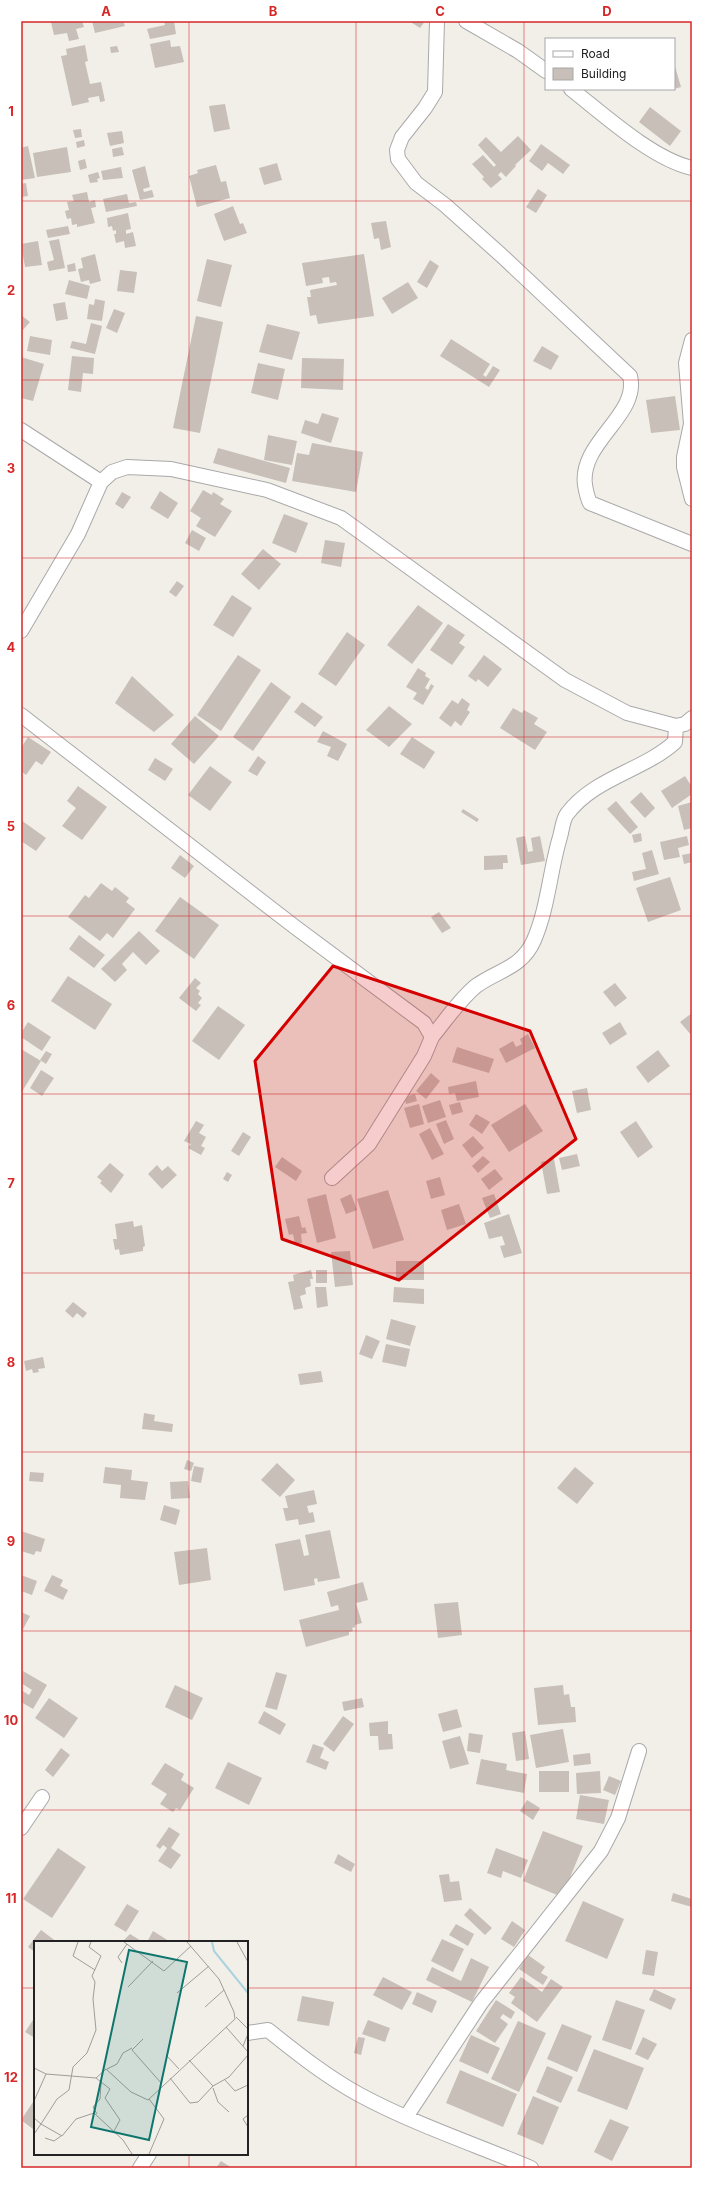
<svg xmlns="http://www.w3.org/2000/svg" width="713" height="2189" font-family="Inter,sans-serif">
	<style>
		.building { fill: #c7bfb8 }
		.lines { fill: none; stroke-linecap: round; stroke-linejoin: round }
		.street-casing { stroke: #a9a9a9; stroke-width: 16 }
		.street { stroke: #fff; stroke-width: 14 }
		.marked { fill: #d40000; fill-opacity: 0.2; stroke: #d40000; stroke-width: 3; stroke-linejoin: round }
		.grid { fill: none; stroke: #d62828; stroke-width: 1; stroke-opacity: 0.55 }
		.inset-river { fill: none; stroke: #aad3df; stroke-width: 2 }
		.inset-road { fill: none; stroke: #9f9d99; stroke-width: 1 }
		.view { fill: #0f766e; fill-opacity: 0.15; stroke: #0f766e; stroke-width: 2 }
		.inset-edge { fill: none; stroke: #222; stroke-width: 2 }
		.neatline { fill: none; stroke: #d62828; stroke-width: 1.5 }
		.grid-label { font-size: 13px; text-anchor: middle; font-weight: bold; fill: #d62828 }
	</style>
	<rect width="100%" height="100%" fill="#f2efe9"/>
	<path class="building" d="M54 21H82L84 27 76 29 79 39 69 41 67 33 54 35 51 22Z
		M92 21H123L125 26 95 33Z
		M164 21H174L176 34 150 39 147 29 165 25Z
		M409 21H425L420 28Z
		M170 40 171 47 180 46 184 62 155 68 150 44Z
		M85 45 88 61 85 62 90 84 101 82 105 101 100 102 99 96 88 98 89 102 72 106 61 56 67 55 66 49Z
		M117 46 119 52 111 53 110 47Z
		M674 63 681 87 674 89Z
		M225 104 230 129 214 132 209 106Z
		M650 107 681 131 670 146 639 122Z
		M81 129 82 137 75 138 73 130Z
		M122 131 124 143 110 146 107 133Z
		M518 136 531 150 515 165 516 166 506 177 501 172 498 175 502 179 491 188 482 179 484 177 472 164 483 155 494 167 496 165 478 145 486 137 501 152Z
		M84 140 85 146 77 148 76 142Z
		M541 144 570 165 563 174 548 163 542 171 529 161Z
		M28 146 35 178 21 180V148Z
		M67 147 71 172 37 177 33 153Z
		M122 147 124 155 113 157 112 149Z
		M85 159 87 168 80 170 78 161Z
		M277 163 282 180 264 185 259 168Z
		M216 165 221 182 226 181 230 198 197 207 189 176 198 173 197 170Z
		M145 166 150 187 143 189 144 192 152 190 154 197 140 200 132 170Z
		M121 167 123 178 103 180 101 171Z
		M98 172 100 178 97 179 98 182 90 183 88 175Z
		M26 183 28 196 21 197V184Z
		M538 189 547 195 536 213 526 207Z
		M87 192 89 202 95 200 96 207 91 208 95 223 77 227V224L72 225 71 218 67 219 65 211 69 210 67 202 74 201 72 195Z
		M127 194 129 203 136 202 137 206 106 212 103 199Z
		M233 206 240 224 243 223 247 233 224 241 214 214Z
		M128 213 131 229 126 230V234L133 232 136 246 125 248 124 241 116 243 114 234H116V230L113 231 112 226 108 227 107 218Z
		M386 221 391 247 381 250 379 238 374 239 371 223Z
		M68 226 70 234 48 238 46 230Z
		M59 239 65 268 49 271 47 262 54 260 49 241Z
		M38 241 42 265 25 267 21 244Z
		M95 254 101 281 90 284 89 280 81 282 78 269 83 268 81 258Z
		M364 254 374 316 318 324 316 315 310 316 307 297H311L310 290 337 285 336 282 330 283 329 277 322 278 323 283 306 286 302 263Z
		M207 259 232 265 221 307 197 301Z
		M430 260 439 266 427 288 417 282Z
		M75 263 76 271 68 272 67 265Z
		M120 270 137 272 134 293 117 291Z
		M69 280 90 286 87 299 65 294Z
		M408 282 418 298 392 314 382 298Z
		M95 299 105 301 102 321 87 319 89 304 94 305Z
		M65 302 68 319 56 321 53 304Z
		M114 309 125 313 117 333 106 328Z
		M21 315 30 322 21 332Z
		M196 316 223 322 200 433 173 428Z
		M91 323 102 326 95 354 70 348 72 341 86 344Z
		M267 324 300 332 292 360 259 352Z
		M30 336 52 340 50 355 27 351Z
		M451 339 490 364 483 375 486 377 493 366 500 370 489 387 440 356Z
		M542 346 559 356 551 370 533 361Z
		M72 356 94 358 93 374 83 373 81 392 68 390Z
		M21 357 44 364 33 401 21 398Z
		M302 358 344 359 343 390 301 388Z
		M258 363 285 369 278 400 251 393Z
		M675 396 680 430 651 433 646 400Z
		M322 413 339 418 331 443 301 433 305 420 318 424Z
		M268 435 297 441 292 465 264 460Z
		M312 443 363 452 356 492 292 481 297 453 309 455Z
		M218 448 290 468 286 483 213 463Z
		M203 490 212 495 213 492 224 499 220 504 232 511 215 537 196 526 201 518 190 511Z
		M160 491 178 503 168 519 150 508Z
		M122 492 131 497 123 509 115 504Z
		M284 514 308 523 296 553 272 543Z
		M192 530 206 538 199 551 185 543Z
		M325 540 345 543 341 567 321 563Z
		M263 549 281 564 259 590 241 574Z
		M177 581 184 586 176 597 169 592Z
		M232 595 252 608 233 637 213 625Z
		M418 605 443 623 412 664 387 645Z
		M448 624 465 635 459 643 465 647 452 665 430 650Z
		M347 632 365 645 336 686 318 674Z
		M238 655 261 670 221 731 197 715Z
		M484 655 502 669 488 687 478 679 476 682 468 676Z
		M418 668 426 673 425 676 430 679 425 688 428 690 431 684 434 686 423 705 413 699 417 693 406 687Z
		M132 676 174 715 154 732 115 703Z
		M271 682 291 697 253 751 233 737Z
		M462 698 470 704 467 710 470 712 461 726 455 721 451 727 439 718 452 700 458 704Z
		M302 702 323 717 315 727 294 712Z
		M389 706 412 724 389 747 366 730Z
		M513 708 522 713 524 710 538 718 534 724 547 732 535 750 500 728Z
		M195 716 219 736 194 764 171 744Z
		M323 731 347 744 338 761 327 756 331 747 317 742Z
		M28 737 51 752 42 765 36 761 26 775 21 771V748Z
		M412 737 435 752 424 769 400 754Z
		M258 756 266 762 257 776 248 771Z
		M155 758 173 769 165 781 148 770Z
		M210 766 232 782 210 811 188 795Z
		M685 776 692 787V794L672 808 661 791Z
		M78 786 107 807 82 840 62 826 76 808 67 801Z
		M641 792 655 808 645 818 630 802Z
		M616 801 638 827 630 834 607 809Z
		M692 802V828L684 830 678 806Z
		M463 809 479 819 477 822 461 812Z
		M21 820 46 838 36 851 21 841Z
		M641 833 642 841 634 843 632 835Z
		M525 836 528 852 533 851 531 838 540 836 545 861 521 865 516 838Z
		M687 836 689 845 678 848 680 857 664 860 660 842Z
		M652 850 659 874 634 881 632 872 646 869 642 853Z
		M692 853V862L684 864 682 855Z
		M180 855 194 866 185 878 171 868Z
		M507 855 508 863H503V869L484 870V856Z
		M670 877 681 910 648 922 636 888Z
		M101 883 112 891 115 887 129 898 126 902 135 909 113 938 107 933 100 941 68 917 85 895 89 898Z
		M180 897 219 925 194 959 155 931Z
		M439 912 451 928 442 933 431 917Z
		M139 931 160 951 146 965 133 952 122 964 127 970 115 982 101 969Z
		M79 935 105 955 94 968 69 949Z
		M68 976 112 1004 95 1030 51 1001Z
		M195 978 201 983 196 988 200 991 198 994 202 998 198 1003 201 1005 196 1011 179 998Z
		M615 983 627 998 615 1007 603 992Z
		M218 1006 245 1025 219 1060 192 1041Z
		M692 1013V1036L680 1022Z
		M28 1022 51 1037 42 1051 21 1037V1033Z
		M620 1022 627 1034 610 1045 602 1033Z
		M528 1034 535 1048 506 1063 499 1049 513 1041 516 1047 522 1044 520 1039Z
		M457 1047 494 1059 489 1073 452 1062Z
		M21 1049 41 1061 21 1093Z
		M658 1050 670 1066 648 1083 636 1067Z
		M46 1051 52 1054 46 1064 40 1060Z
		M41 1070 54 1078 42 1096 30 1088Z
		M431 1073 440 1081 426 1099 416 1091Z
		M476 1081 479 1097 457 1101 455 1093 449 1094 448 1087Z
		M587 1088 591 1110 577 1113 572 1091Z
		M415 1094 417 1101 406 1104 404 1097Z
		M440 1100 446 1117 428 1123 422 1106Z
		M460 1102 463 1112 452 1115 449 1105Z
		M419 1104 424 1124 410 1128 404 1108Z
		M525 1104 543 1131 509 1152 491 1125Z
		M476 1114 490 1122 482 1134 469 1125Z
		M446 1120 454 1139 444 1144 436 1124Z
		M196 1121 204 1125 199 1133 206 1137 201 1146 205 1148 201 1155 188 1148 191 1144 184 1141Z
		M636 1121 653 1147 638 1158 620 1132Z
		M430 1128 444 1154 432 1160 419 1134Z
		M243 1132 251 1137 239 1156 231 1151Z
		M473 1136 484 1148 472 1158 462 1145Z
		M577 1154 580 1166 562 1170 559 1158Z
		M483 1156 490 1162 478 1173 472 1166Z
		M282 1157 302 1171 296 1181 275 1167Z
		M554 1159 560 1192 547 1194 541 1162Z
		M110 1163 124 1175 111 1193 100 1183 102 1181 97 1177Z
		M157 1165 162 1171 168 1166 177 1175 162 1189 148 1174Z
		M495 1169 503 1179 489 1190 481 1179Z
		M227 1172 232 1175 228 1182 223 1179Z
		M440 1177 445 1195 431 1199 426 1181Z
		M388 1190 404 1240 373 1249 357 1199Z
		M326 1194 336 1238 317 1243 307 1199Z
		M351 1194 357 1210 346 1214 340 1199Z
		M494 1194 501 1214 490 1218 482 1198Z
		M459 1204 466 1224 447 1230 441 1210Z
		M509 1214 522 1253 504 1258 500 1246 505 1245 502 1236 489 1239 484 1223Z
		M299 1216 302 1228 305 1227 307 1233 301 1234 302 1243 295 1244 293 1234 289 1235 285 1219Z
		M133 1221 134 1227 142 1225 145 1246 143 1247V1251L120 1255 119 1249 115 1250 113 1239H117L115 1224Z
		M350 1251 353 1285 335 1287 331 1252Z
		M396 1261H424V1280H396Z
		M311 1270 313 1279H310L311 1286 305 1288 306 1294 300 1296 303 1308 294 1310 288 1282 294 1281 293 1275Z
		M316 1270H327V1283H316Z
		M315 1287H326L328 1306 317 1308Z
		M394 1287 424 1289V1304L393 1302Z
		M73 1302 87 1313 83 1318 77 1313 73 1318 65 1311Z
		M391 1319 416 1326 410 1346 386 1339Z
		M366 1335 380 1341 372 1359 359 1354Z
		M386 1344 410 1349 406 1367 382 1362Z
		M43 1357 45 1368 38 1369 39 1372 33 1373 32 1369 26 1371 24 1361Z
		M321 1371 323 1382 300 1385 298 1374Z
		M144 1413 155 1415 154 1421 173 1424 172 1432 142 1429Z
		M187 1460 194 1463 191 1471 184 1469Z
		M277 1463 295 1480 280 1497 261 1480Z
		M194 1466 204 1468 201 1483 191 1481Z
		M105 1467 132 1470 131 1480 148 1482 145 1500 120 1498 121 1485 103 1483Z
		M575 1467 594 1483 577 1504 557 1488Z
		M30 1472 44 1473 43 1482 29 1481Z
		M188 1481 190 1498 171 1499 170 1482Z
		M314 1490 317 1504 307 1506 309 1513 313 1512 315 1522 299 1525 298 1519 286 1521 283 1508H288L285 1496Z
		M164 1505 180 1510 176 1525 160 1520Z
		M330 1530 340 1578 318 1582 317 1578 314 1579 315 1585 284 1591 275 1544 300 1539 304 1556 309 1555 305 1535Z
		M21 1531 45 1539 41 1552 36 1551 34 1555 21 1551Z
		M207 1548 211 1580 179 1585 174 1552Z
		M21 1575 37 1581 32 1595 21 1591Z
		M52 1575 63 1580 60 1586 68 1590 63 1600 44 1591Z
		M363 1582 368 1600 356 1603 362 1623 355 1625V1627L352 1628 353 1631 349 1632V1635L306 1647 299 1620 339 1610 338 1605 331 1607 327 1592Z
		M458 1602 462 1635 438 1638 434 1604Z
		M21 1612 30 1616 21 1633Z
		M23 1671 47 1685 33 1709 21 1702V1690L29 1695 32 1690 21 1683Z
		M276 1672 287 1675 277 1710 265 1707Z
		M175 1685 203 1698 192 1720 165 1707Z
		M563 1685 564 1695 569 1694 571 1707H575L576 1722 538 1725 534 1688Z
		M49 1698 78 1718 64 1738 35 1718Z
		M362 1698 364 1707 344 1711 342 1702Z
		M457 1709 462 1727 443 1732 438 1714Z
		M264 1711 286 1724 280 1735 258 1723Z
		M343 1716 354 1724 334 1752 323 1744Z
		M388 1721V1734H392L393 1749 379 1750 378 1736H370L369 1723Z
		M563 1729 569 1762 536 1768 530 1735Z
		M525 1731 529 1759 516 1761 512 1733Z
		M469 1733 483 1735 480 1753 467 1751Z
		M460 1736 469 1764 450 1769 442 1741Z
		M313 1744 324 1748 320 1758 329 1762 326 1770 306 1762Z
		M61 1748 70 1755 53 1777 45 1770Z
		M590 1753 591 1764 574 1766 573 1755Z
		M481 1759 507 1764 506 1770 527 1774 524 1793 476 1784Z
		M228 1762 262 1778 249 1805 215 1788Z
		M165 1763 184 1774 181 1780 194 1788 180 1810 176 1808 173 1812 160 1804 167 1794 151 1784Z
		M539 1771H569V1792H539Z
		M600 1771 601 1793 577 1794 576 1773Z
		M609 1776 621 1781 615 1795 603 1790Z
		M580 1795 609 1800 604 1824 576 1819Z
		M527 1800 540 1808 533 1820 520 1811Z
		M169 1827 180 1834 171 1848 181 1855 171 1869 158 1861 167 1848 163 1845 160 1849 156 1846Z
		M543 1831 583 1846 562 1897 523 1881Z
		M58 1848 86 1867 52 1918 23 1899Z
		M496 1848 528 1860 521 1878 503 1871 501 1878 487 1873Z
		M338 1854 355 1864 351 1872 334 1863Z
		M449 1874 450 1882 459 1881 462 1900 444 1902 439 1875Z
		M673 1893 692 1899V1907L671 1901Z
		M583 1901 624 1919 607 1959 565 1941Z
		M127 1904 139 1911 126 1932 114 1925Z
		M470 1908 492 1928 485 1935 464 1915Z
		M512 1921 525 1930 514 1947 501 1939Z
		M456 1924 474 1934 468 1946 449 1935Z
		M41 1930 57 1942H35V1952L28 1947Z
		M153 1931 169 1941 170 1942H147Z
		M130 1934 143 1942H122Z
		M442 1939 464 1949 453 1972 431 1961Z
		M646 1950 658 1952 654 1976 642 1974Z
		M528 1955 545 1967 541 1973 548 1977 543 1985 519 1969Z
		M471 1958 489 1967 472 2002 426 1980 432 1967 461 1981Z
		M383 1977 412 1992 402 2010 373 1995Z
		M521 1977 542 1992 551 1979 563 1987 537 2022 511 2003 515 1997 509 1993Z
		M654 1989 676 1999 671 2010 649 2000Z
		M417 1992 437 2001 432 2013 412 2004Z
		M302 1996 334 2002 329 2026 297 2021Z
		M496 2000 515 2012 511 2019 503 2014 500 2018 508 2024 495 2043 476 2031Z
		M616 2000 645 2010 631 2050 602 2040Z
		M33 2020 35 2021V2038L25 2032Z
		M368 2020 390 2028 385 2042 362 2034Z
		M518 2021 546 2033 519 2092 491 2079Z
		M562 2024 592 2036 577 2072 547 2059Z
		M471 2035 500 2048 488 2074 459 2061Z
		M358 2037 365 2038 361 2055 354 2053Z
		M643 2037 657 2044 648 2060 635 2054Z
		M594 2049 644 2068 627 2110 577 2091Z
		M547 2066 573 2077 561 2103 536 2092Z
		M460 2070 517 2094 503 2127 446 2103Z
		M533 2096 559 2107 543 2145 517 2134Z
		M35 2099V2125L33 2129 21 2120Z
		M610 2119 629 2127 612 2161 594 2152Z
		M221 2161 232 2168H216Z"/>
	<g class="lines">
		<g class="street-casing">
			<path id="street" d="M437 21 435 92 425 108 402 137 397 150 398 159 416 183 445 205 501 255 630 376C640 415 579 442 585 485 586 491 587 497 590 503L692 544
				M466 21 518 51 546 71
				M571 89C603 114 652 159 692 168
				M692 340 686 363 691 424 684 457V467L692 499
				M21 430 101 482
				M21 631 78 534 101 482 112 472 127 467 171 469 267 490 341 518 565 680 627 713 676 726 685 724 692 718
				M21 715 295 927 424 1023 432 1037 424 1056 369 1144 332 1178
				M432 1037C446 1020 459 1000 476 986 498 970 522 968 534 940 548 908 550 870 560 837 562 830 563 819 567 814 595 777 643 771 675 742L676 726
				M21 1828 42 1797
				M247 2033 268 2030C298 2054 327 2077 360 2095 414 2124 474 2144 531 2168
				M406 2117 481 2003 601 1851 618 1818 639 1751
				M140 2168 149 2154"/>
		</g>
		<use href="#street" class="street"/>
	</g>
	<path class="marked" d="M333 966 530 1031 576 1139 399 1280 282 1239 255 1061Z"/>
	<path class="grid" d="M189 21V1942M356 21V2168M524 21V2168M21 201H692M21 380H692M21 558H692M21 737H692M21 916H692M21 1094H692M21 1273H692M21 1452H692M21 1631H692M21 1810H692M21 1988H35M247 1988H692M189 2154V2168"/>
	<g transform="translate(34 1941)">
		<rect width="214" height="214" fill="#f2efe9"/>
		<path class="inset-river" d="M178 1 180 10 214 52"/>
		<path class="inset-road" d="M44 1 39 15 61 29M57 1 55 6 67 15 58 35 61 41 59 58 62 89 53 112 39 126 35 149 23 158 7 183 28 195 42 178 60 172 89 199 98 213M90 1 130 30 157 5M203 1 214 21M88 22 84 16 93 3M94 46 119 20M143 52 175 25M171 66 190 49M202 76 214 88M192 86 214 111M109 98 98 109 128 143M209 105 214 93M132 114 145 128M0 127 12 133M73 128 83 123 89 112 98 107M62 137 76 148 71 157 86 179 80 190M136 137 156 162 164 161 179 145 155 119M191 139 201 150 214 144M179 145 195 136 214 114M179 147 184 161 195 171M115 158 130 178 115 213M0 160 12 133 62 137 72 128 97 151 114 159 201 78 200 71 185 38 153 1M63 173 59 166 66 158 67 142M214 174 209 178 214 186M0 177 7 183 0 193M11 197 20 200 27 195"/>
		<path class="view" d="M95 9 153 21 115 199 57 186Z"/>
		<rect width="214" height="214" class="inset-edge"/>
	</g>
	<rect width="713" height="2189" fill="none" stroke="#ffffff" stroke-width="44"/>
	<rect x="545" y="38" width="130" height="52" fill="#ffffff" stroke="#a7a7a7"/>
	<rect x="553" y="51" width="20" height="6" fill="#ffffff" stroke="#a7a7a7"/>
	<text x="581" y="58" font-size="12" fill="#222222">Road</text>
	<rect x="553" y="68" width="20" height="12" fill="#c7bfb8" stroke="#a7a7a7"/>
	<text x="581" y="78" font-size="12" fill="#222222">Building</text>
	<rect x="22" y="22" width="669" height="2145" class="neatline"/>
	<g class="grid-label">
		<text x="106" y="16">A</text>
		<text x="273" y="16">B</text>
		<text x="440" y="16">C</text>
		<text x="607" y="16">D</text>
		<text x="11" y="116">1</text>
		<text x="11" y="295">2</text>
		<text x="11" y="473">3</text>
		<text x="11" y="652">4</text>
		<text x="11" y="831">5</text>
		<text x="11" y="1010">6</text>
		<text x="11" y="1188">7</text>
		<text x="11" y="1367">8</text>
		<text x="11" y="1546">9</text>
		<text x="11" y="1725">10</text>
		<text x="11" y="1903">11</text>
		<text x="11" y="2082">12</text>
	</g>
</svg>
